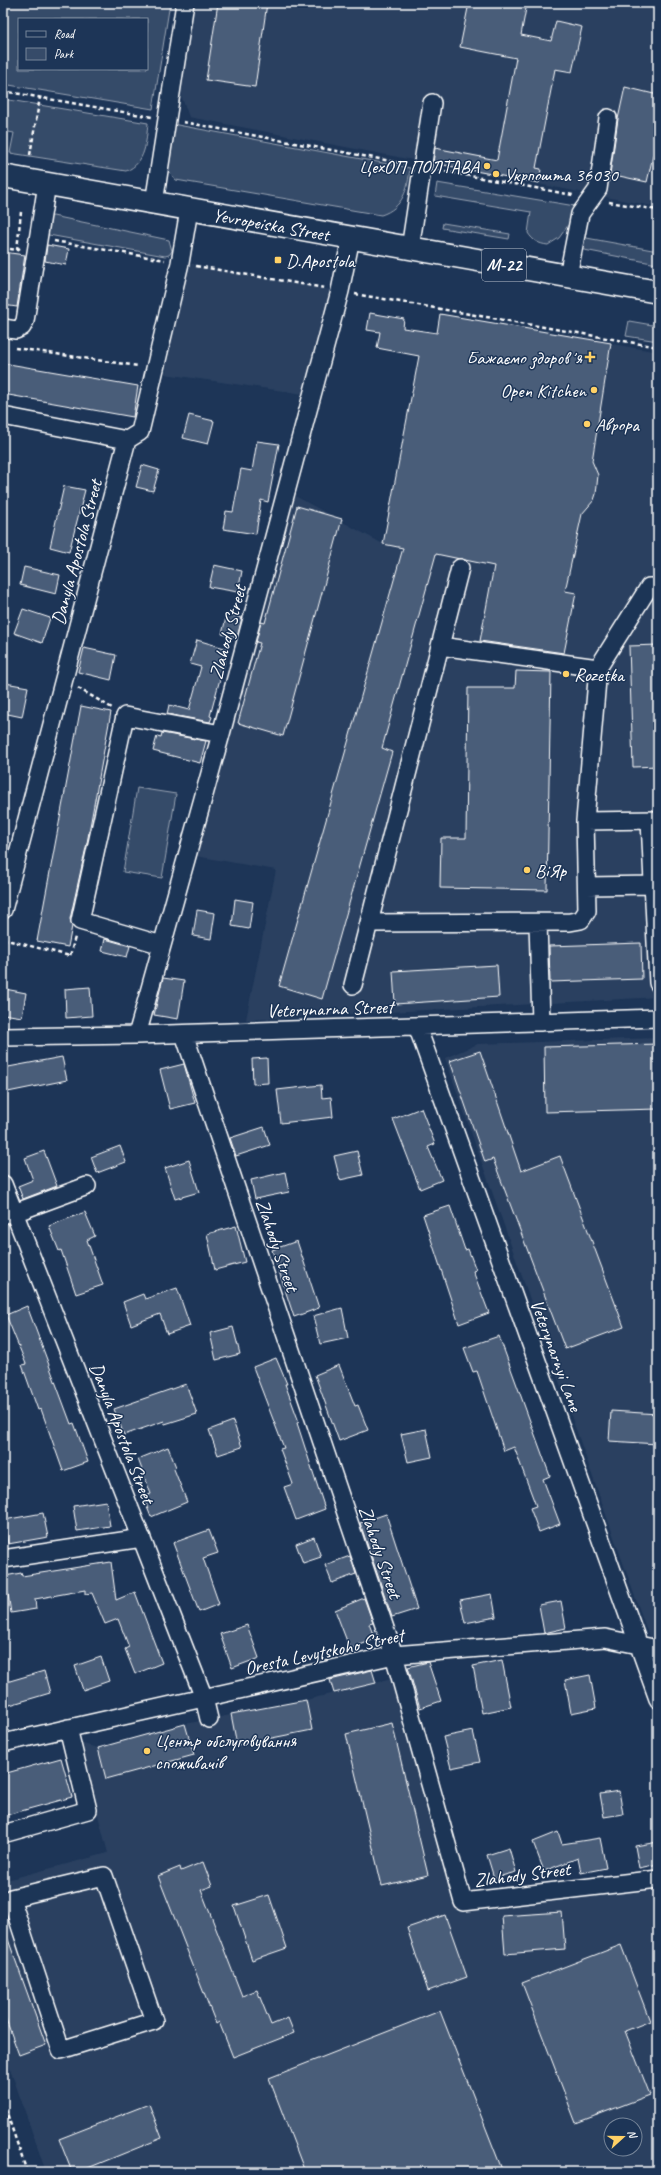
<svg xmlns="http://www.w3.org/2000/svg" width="661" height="2175" font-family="Caveat,sans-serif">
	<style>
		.built { fill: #2a4161; fill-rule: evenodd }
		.green { fill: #364b69; stroke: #9aa5b4; fill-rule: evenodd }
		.building { fill: #4a5d79; stroke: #fff }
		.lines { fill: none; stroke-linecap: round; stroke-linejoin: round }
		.minor-casing { stroke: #fff; stroke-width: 20 }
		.highway-casing { stroke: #fff; stroke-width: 25 }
		.path { stroke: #fff; stroke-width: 2.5; stroke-dasharray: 4 3; stroke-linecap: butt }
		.minor { stroke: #1d3557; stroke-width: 17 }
		.highway { stroke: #1d3557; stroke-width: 22 }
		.poi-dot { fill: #ffd166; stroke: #1d3557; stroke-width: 1.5 }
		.labels { text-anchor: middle; stroke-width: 3; stroke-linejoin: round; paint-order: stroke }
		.shield { fill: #1d3557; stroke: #bbc2cd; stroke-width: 1 }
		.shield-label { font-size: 18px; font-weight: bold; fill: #fff }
		.poi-label { font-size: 19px; fill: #fff; stroke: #1d3557; text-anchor: start }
		.street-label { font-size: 19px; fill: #fff; stroke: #1d3557 }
	</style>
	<rect width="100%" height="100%" fill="#1d3557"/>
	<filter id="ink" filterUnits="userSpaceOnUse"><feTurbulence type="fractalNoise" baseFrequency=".025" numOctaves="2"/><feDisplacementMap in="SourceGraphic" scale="8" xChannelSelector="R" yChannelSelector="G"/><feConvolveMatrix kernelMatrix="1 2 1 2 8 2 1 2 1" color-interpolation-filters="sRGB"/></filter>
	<g filter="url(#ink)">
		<path class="built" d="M195 3H658V207L189 117 179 90Z
			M188 263 331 290 304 394 165 374Z
			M440 314 658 352V997L246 1020 276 870 196 856 295 496 383 544 420 351 437 333Z
			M658 1038V1642H651L445 1058 478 1044Z
			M392 1679 457 1912 658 1889V2172H46L3 2048V1881L108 1853 79 1743 98 1748 185 1724 306 1700ZM611 2125H635V2149H611Z"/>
		<path class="green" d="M3 3H170L153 109 3 84ZM19 19H147V69H19Z
			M3 99 148 123C146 142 146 163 126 171L10 153 14 133 3 131Z
			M172 124 410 168C408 189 403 208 381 215L176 180 167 169Z
			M437 183 581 207 559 238 548 245C539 244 533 241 528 233L531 212 435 196Z
			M53 216 169 240 172 251 169 255 165 256 43 234 49 217Z
			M443 223 510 234 509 239 442 228Z
			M581 237 658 251 657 264 579 249Z
			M629 321 658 326V341L626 336Z
			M137 788 176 794 162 878 123 872Z"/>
		<path class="building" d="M218 3H267L255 87 206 80Z
			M469 3H527L521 35 551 41 556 21 582 27 572 72 555 69 536 168 541 169 539 183 433 163 435 148 497 160 516 58 460 47Z
			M625 87 658 95V134L647 182 610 174 618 119Z
			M47 245 69 249 66 265 45 261Z
			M3 252 25 255 17 307 3 305Z
			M370 313 404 319 403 328 437 333 440 314 611 343 592 461 598 475 596 494 594 500 582 514 565 591 576 593 564 653 480 641 494 566 436 554 382 748 392 752 322 999 279 986 403 548 383 544 419 356 377 348 380 332 367 330Z
			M3 363 138 386 133 417 3 394Z
			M189 415 214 421 208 444 183 438Z
			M257 441 279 444 268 502 261 500 256 534 223 529 226 511 233 512 241 469 252 471Z
			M142 465 159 470 153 491 136 487Z
			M64 486 85 490 69 552 50 547Z
			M297 506 342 519 283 736 238 723 260 643 256 642 261 622 265 623Z
			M214 565 242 571 238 592 209 587Z
			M24 567 60 575 56 594 20 585Z
			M23 609 50 618 42 643 14 633Z
			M227 614 242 618 237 638 222 634Z
			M197 640 228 649 210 716 212 717 210 722 167 714 169 705 189 710 201 667 190 664Z
			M658 645V766L633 767 629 646Z
			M84 648 116 655 111 680 78 672Z
			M516 671 551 672 547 890 440 888 441 838H466L468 688H515Z
			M5 683 28 687 22 717 3 713Z
			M81 706 111 712 87 843 70 919 72 926 68 947 37 941Z
			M162 733 206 741 200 763 153 751 157 736 161 737Z
			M235 899 253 902 249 929 232 926Z
			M197 910 215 913 211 939 193 936Z
			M105 939 130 946 127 957 102 951Z
			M641 943 642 979 550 982 549 946Z
			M497 965 499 997 395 1004 393 971Z
			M163 978 184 981 178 1019 154 1015Z
			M90 987 92 1016 66 1018 65 989Z
			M5 989 26 993 22 1017 3 1014Z
			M658 1044V1109L545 1112 544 1047Z
			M480 1051 521 1171 560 1156 624 1327 565 1349 493 1159 485 1162 450 1061Z
			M62 1057 67 1080 3 1093V1068Z
			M267 1058 268 1083 253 1084 252 1059Z
			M184 1064 195 1103 170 1109 160 1070Z
			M321 1085 322 1098 331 1097 333 1117 281 1123 277 1090Z
			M421 1108 435 1144 428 1147 442 1180 420 1189 393 1119Z
			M264 1127 270 1145 236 1156 230 1138Z
			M120 1146 126 1162 97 1173 91 1157Z
			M44 1151 57 1186 23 1199 18 1186 33 1180 25 1158Z
			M357 1151 363 1175 340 1180 334 1156Z
			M189 1160 199 1192 175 1199 165 1168Z
			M285 1172 289 1192 255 1199 251 1180Z
			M450 1206 465 1250 468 1249 476 1270 473 1271 489 1313 459 1324 423 1215Z
			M85 1212 95 1236 87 1240 103 1285 76 1294 61 1250 59 1251 49 1226Z
			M236 1226 245 1262 215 1270 207 1234Z
			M297 1241 319 1308 294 1317 272 1250Z
			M177 1288 190 1326 167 1334 160 1314 131 1325 123 1302 143 1294 145 1299Z
			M27 1306 71 1424 74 1423 88 1462 63 1471 41 1409 38 1410 22 1365 26 1364 6 1315Z
			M342 1308 348 1338 320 1344 313 1316Z
			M233 1327 240 1354 216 1360 210 1333Z
			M499 1336 550 1476 543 1479 560 1524 539 1532 530 1508 536 1506 514 1447 504 1451 477 1371 473 1372 464 1348Z
			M276 1358 287 1384H285L299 1422 297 1423 325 1509 296 1520 284 1487 293 1484 280 1449 284 1448 253 1367Z
			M339 1365 355 1406 358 1405 368 1430 339 1441 315 1375Z
			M186 1384 197 1414 165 1424 164 1421 124 1435 114 1409Z
			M611 1411 658 1414V1444L609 1441Z
			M233 1421 242 1447 218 1455 209 1430Z
			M426 1429 432 1457 408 1462 401 1434Z
			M168 1447 176 1467 174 1469 187 1502 151 1517 143 1497 151 1494 138 1459Z
			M106 1501 110 1526 77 1531 73 1506Z
			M43 1513 48 1537 8 1544 4 1520Z
			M386 1514 417 1609 392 1617 360 1523Z
			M209 1530 218 1553 203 1558 219 1604 199 1612 173 1543Z
			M314 1537 321 1557 303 1563 296 1544Z
			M350 1556 356 1574 332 1583 325 1565Z
			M111 1562 116 1600 135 1592 162 1663 135 1674 125 1649 129 1647 118 1619 105 1624 92 1593 85 1594V1590L35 1599 36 1609 11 1613 5 1576 21 1573 22 1576Z
			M492 1594 496 1617 465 1623 460 1600Z
			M364 1598 373 1623 369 1624 375 1639 350 1649 335 1610Z
			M561 1601 566 1628 544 1633 539 1605Z
			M247 1625 259 1658 232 1668 220 1634Z
			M101 1657 109 1681 83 1690 75 1666Z
			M502 1660 511 1707 482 1713 473 1666Z
			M428 1662 441 1701 420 1708 408 1667Z
			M372 1670 376 1683 334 1693 330 1680Z
			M44 1671 50 1693 3 1707V1683Z
			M590 1675 596 1708 571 1713 565 1680Z
			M306 1700 312 1730 237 1745 231 1714Z
			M392 1723 428 1875 382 1886 346 1734Z
			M185 1724 194 1755 106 1779 98 1748Z
			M473 1731 480 1762 451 1768 443 1737Z
			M61 1758 72 1797 3 1816V1774Z
			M619 1791 623 1814 604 1817 600 1794Z
			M558 1832 562 1844 600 1838 606 1868 581 1873 578 1858 544 1871 533 1842Z
			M658 1842V1864L639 1868 635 1846Z
			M509 1848 516 1872 494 1878 487 1855Z
			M203 1862 212 1886 201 1890 242 1996 257 1990 271 2025 288 2018 294 2033 233 2057 219 2022 216 2024 158 1876 180 1867 181 1871Z
			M269 1895 287 1948 252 1960 234 1906Z
			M562 1912 565 1949 505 1954 502 1916Z
			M445 1915 467 1977 428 1991 407 1928Z
			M3 1931H5L46 2045 19 2055 3 2011Z
			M621 1945 650 2021 625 2031 650 2095 576 2123 522 1983Z
			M440 2011 503 2172H305L269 2078Z
			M149 2104 162 2138 78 2172H72L59 2139Z"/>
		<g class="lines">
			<g class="minor-casing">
				<path id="minor" d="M154 203 185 3
					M410 249 432 103
					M568 276 580 214 598 189 608 118
					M3 328 16 330 22 327 25 321 47 184
					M3 416 127 440
					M598 668 649 587H658
					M585 821 658 820
					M650 821 658 983
					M587 886 653 885
					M3 910 127 440 140 432 180 263 189 210
					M369 923 570 922 581 920 587 911 585 821 598 668 440 646
					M538 923 541 1022
					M162 945 80 921 125 716 221 734
					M353 985 460 568
					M417 1026 658 1699
					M184 1034 394 1655 463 1902 658 1879
					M137 1035 221 734 340 291 351 238
					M3 1037 137 1035 658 1018
					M3 1184 204 1698 209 1719
					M3 1214 14 1213 87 1186
					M3 1559 142 1538
					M3 1743 394 1655 605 1638 658 1649
					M3 1834 88 1810 68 1728
					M104 1876 154 2021 61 2050 11 1898Z"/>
			</g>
			<g class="highway-casing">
				<path id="highway" d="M3 176 658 292"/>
			</g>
			<path class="path" d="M3 91 152 117
				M183 122 406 164
				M30 155 40 97
				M438 170 573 195
				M609 202 658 210
				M54 241 165 260
				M3 248 17 250 20 248
				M17 250 21 212
				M196 266 325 288
				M355 294 658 347
				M15 348 138 366
				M78 688 112 708
				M3 939 70 956 75 937
				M3 2102 27 2172"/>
			<use href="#minor" class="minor"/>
			<use href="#highway" class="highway"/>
		</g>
	</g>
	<g class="poi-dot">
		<circle cx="487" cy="166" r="4"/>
		<circle cx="496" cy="174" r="4"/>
		<rect x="274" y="256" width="8" height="8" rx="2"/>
		<path d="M588 351h4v4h4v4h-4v4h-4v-4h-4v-4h4z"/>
		<circle cx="594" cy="390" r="4"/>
		<circle cx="587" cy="424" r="4"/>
		<circle cx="566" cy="674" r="4"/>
		<circle cx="527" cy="870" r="4"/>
		<circle cx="147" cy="1751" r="4"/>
	</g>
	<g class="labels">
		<rect class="shield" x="482" y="249" width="44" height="32" rx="3"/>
		<g class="shield-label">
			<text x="504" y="271">М-22</text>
		</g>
		<g class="poi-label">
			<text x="479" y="173" text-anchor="end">ЦехОП ПОЛТАВА</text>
			<text x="504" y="181">Укрпошта 36030</text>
			<text x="286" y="267">D.Apostola</text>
			<text x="582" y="364" text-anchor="end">Бажаємо здоровʼя</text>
			<text x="586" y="397" text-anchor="end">Open Kitchen</text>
			<text x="595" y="431">Аврора</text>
			<text x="574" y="681">Rozetka</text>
			<text x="535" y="877">ВіЯр</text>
			<text x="155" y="1747">Центр обслуговування<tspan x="155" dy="22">споживачів</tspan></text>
		</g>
		<g class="street-label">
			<text transform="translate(271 224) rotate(10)" y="7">Yevropeiska Street</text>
			<text transform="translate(76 552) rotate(-75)" y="7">Danyla Apostola Street</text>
			<text transform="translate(227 632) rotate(-75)" y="7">Zlahody Street</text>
			<text transform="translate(330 1008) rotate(-2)" y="7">Veterynarna Street</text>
			<text transform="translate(278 1245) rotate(71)" y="7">Zlahody Street</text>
			<text transform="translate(557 1355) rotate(70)" y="7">Veterynarnyi Lane</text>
			<text transform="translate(123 1433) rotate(69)" y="7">Danyla Apostola Street</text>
			<text transform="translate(381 1552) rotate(71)" y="7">Zlahody Street</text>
			<text transform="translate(324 1651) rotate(-12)" y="7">Oresta Levytskoho Street</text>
			<text transform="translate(522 1874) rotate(-7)" y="7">Zlahody Street</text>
		</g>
	</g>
	<rect width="661" height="2175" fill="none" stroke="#1d3557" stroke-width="16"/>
	<rect x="8" y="8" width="645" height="2159" fill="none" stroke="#fff" stroke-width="1.5" filter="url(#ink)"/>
	<rect x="18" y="18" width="130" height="52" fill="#1d3557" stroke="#77869a"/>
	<rect x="26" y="31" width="20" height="6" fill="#1d3557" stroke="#77869a"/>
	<text x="54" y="38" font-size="12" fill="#ffffff">Road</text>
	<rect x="26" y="48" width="20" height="12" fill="#364b69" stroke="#77869a"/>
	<text x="54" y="58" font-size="12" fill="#ffffff">Park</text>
	<g transform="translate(623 2137) rotate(69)"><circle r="19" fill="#1d3557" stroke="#77869a"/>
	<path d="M0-3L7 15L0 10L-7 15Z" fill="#ffd166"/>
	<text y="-6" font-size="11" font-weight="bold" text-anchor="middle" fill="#ffffff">N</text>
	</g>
</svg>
